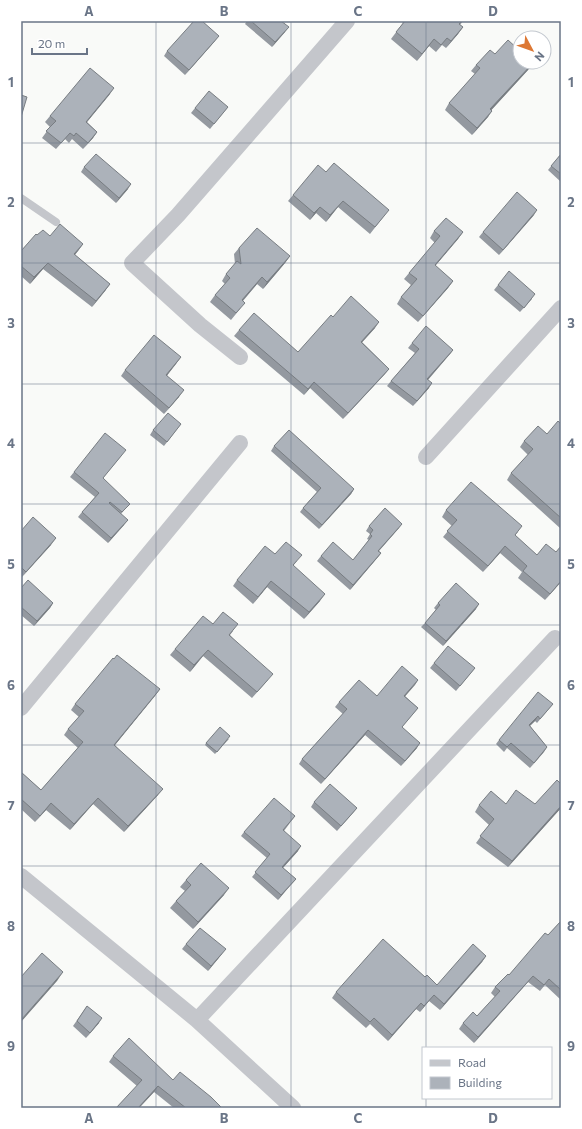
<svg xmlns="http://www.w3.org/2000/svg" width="582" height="1129" font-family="Commissioner,sans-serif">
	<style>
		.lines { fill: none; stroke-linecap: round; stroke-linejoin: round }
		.lane { stroke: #c4c6cb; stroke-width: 8 }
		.street { stroke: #c4c6cb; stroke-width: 16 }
		.wall { fill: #9499a0 }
		.shaded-wall { fill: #787d82 }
		.building { fill: #acb2ba; stroke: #787d82 }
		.grid { fill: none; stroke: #6a7587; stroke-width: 1; stroke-opacity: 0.55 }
		.neatline { fill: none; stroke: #6a7587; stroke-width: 1.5 }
		.grid-label { font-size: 13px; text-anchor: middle; font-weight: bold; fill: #6a7587 }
	</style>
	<rect width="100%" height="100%" fill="#f9faf8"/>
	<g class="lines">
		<path class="lane" d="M21 198 56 222"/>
		<path class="street" d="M240 357 200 325 132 263 178 215 347 21
			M426 457 561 308
			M21 708 240 443
			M21 876 197 1020 293 1108
			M197 1020 555 638"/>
	</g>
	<path class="wall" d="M247 21H281L285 32 272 47 245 24Z
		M401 21H463L460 25 463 27 458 34 446 48 442 45 436 52 429 46 417 61 391 39 403 23Z
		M215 41 185 75 164 56 167 51Z
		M495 54 533 63 528 70 491 110 488 117 472 135 445 110 449 103 475 74 471 71 476 65Z
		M110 94 87 122 97 132 93 138 83 149 72 139 69 143 65 139 56 149 42 138 50 127 45 122 50 116Z
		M228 107 210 129 191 113 195 108Z
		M561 154V182L548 170Z
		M84 167 128 189 116 203 81 172Z
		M326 172 384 216 370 234 338 207 326 222 316 213 310 220 288 201 293 195Z
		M534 215 499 255 479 237 483 232Z
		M434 231 463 232 458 239 435 266 453 281 448 288 418 322 397 304 401 297 411 285 404 279 409 273 435 243 430 238Z
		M37 235 50 236 83 244 75 255 110 284 105 291 92 307 43 269 30 284 21 276V251Z
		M239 248 290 256 285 263 263 289 257 284 243 301 240 309 231 320 210 302 215 295 225 284 222 281 226 274 235 264 234 254Z
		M498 285 532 299 520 312 494 290Z
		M333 317 375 328 362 342 389 369 384 375 343 419 310 388 304 395 234 336 239 330 298 352Z
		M412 343 453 350 450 354 428 380 429 388 413 406 387 386 391 381 415 353 408 348Z
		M181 357 167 375 179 397 164 414 121 376 125 370Z
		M181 424 164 446 150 435 153 430Z
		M561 424V529L507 480 511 473 528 455 520 447 524 441 547 434Z
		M274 446 354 489 351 494 319 529 300 512 303 508 317 492 271 451Z
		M122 455 103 478 126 508 121 514 124 525 108 543 78 517 82 512 95 497 70 477 74 472Z
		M446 510 518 532 515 535 561 582 545 600 518 578 522 572 500 553 483 572 443 537 452 526 442 517Z
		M369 526 399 528 379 551 381 553 378 557 350 590 317 561 321 556 353 560 369 540 367 539 370 534 366 531Z
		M21 531 51 545 21 578Z
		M275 554 297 561 293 566 320 601 304 619 267 587 253 604 233 586 237 580Z
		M21 588 53 603 50 608 34 626 21 615Z
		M438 603 476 609 443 646 421 627 425 623 436 610 434 608Z
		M213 624 233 631 230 635 268 680 252 698 203 656 190 672 170 655 175 649Z
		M434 663 475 668 456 691 430 668Z
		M418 680 405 696 418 708 402 727 417 748 401 766 365 735 321 784 299 764 302 759 343 714 335 707 339 702 377 696Z
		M160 689 115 745 158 795 124 832 93 804 70 830 46 810 35 822 21 809V772L41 790 78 748 64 735 68 729 79 717 71 710 75 704Z
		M553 704 537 723 535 721 530 726 547 747 530 768 507 748 504 752 496 744 499 740Z
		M229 739 215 754 205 745 206 743Z
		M314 802 357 808 353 813 337 831 311 807Z
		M506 804H535L561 808 508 867 476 843 489 825 475 812 479 805Z
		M295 816 284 831 298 851 283 868 296 879 278 900 252 877 267 858 241 836 244 832Z
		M186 880 224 895 193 929 170 908 176 901 185 891 180 887Z
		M561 921V1000L545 985 540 991 528 982 474 1043 459 1029 463 1023 477 1016 495 997 491 993 495 987 509 975 548 935Z
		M186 944 222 954 208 971 182 949Z
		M486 956 482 962 440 1010 429 1001 420 1012 416 1009 388 1041 370 1024 366 1028 332 998 336 992 425 977 437 985Z
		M87 1006 99 1023 86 1038 73 1026Z
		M113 1056 173 1080 222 1108H174L154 1092 139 1108H116L137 1086 109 1062Z"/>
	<path class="shaded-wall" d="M289 27 285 32 272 47 275 42Z
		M463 27 458 34 446 48 451 41Z
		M219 36 215 41 185 75 189 70Z
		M434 39 429 46 417 61 422 54Z
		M533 63 528 70 486 116 490 109Z
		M114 88 110 94 82 128 86 122Z
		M492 111 488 117 472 135 477 128Z
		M97 132 93 138 83 149 88 143Z
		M131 184 128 189 116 203 119 198Z
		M343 201 338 207 326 222 330 215Z
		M320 207 316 213 310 220 314 213Z
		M537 210 534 215 499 255 503 250Z
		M463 232 458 239 430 272 435 265Z
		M83 244 78 251 69 261 74 254Z
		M290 256 285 263 263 289 267 282Z
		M48 263 43 269 30 284 34 277Z
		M262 277 257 284 237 307 242 300Z
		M453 281 448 288 418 322 423 316Z
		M110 284 105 291 92 307 96 301Z
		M379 322 375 328 357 348 361 342Z
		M453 350 450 354 424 384 427 379Z
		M181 357 176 364 162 382 166 375Z
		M389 369 384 375 343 419 348 413Z
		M314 382 310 388 304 395 308 389Z
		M432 383 429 388 413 406 417 401Z
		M184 390 179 397 164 414Z
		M354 489 351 494 319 529 322 525Z
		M128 520 124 525 108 543 111 538Z
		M402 524 399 528 375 555 378 551Z
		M56 538 51 545 21 578 26 572Z
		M505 546 500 553 483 572 488 566Z
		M381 553 378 557 350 590 353 585Z
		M271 581 267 587 253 604 258 597Z
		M561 581V582L545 600 550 594Z
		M325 594 320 601 304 619 309 612Z
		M53 603 50 608 34 626 37 621Z
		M479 604 476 609 443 646 446 641Z
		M208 650 203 656 190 672 194 665Z
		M418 680 415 685 401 701 404 696Z
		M160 689 155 696 110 751 114 745Z
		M538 716 535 721 525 730 529 725Z
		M368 730 365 735 321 784 325 779Z
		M420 743 417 748 401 766 405 761Z
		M547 747 544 752 530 768 534 763Z
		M163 789 158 795 124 832 128 826Z
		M98 798 93 804 70 830 74 824Z
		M51 803 46 810 35 822 40 816Z
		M561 806V808L508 867 512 861Z
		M301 846 298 851 279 872 282 867Z
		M296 879 292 883 278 900 281 895Z
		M229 888 224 895 193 929 198 922Z
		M226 949 222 954 208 971 211 966Z
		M486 956 482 962 440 1010 444 1004Z
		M63 972 57 981 21 1022V1020Z
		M533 976 528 982 474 1043 478 1037Z
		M434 995 429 1001 420 1012 424 1006Z
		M421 1003 416 1009 388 1041 392 1035Z
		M102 1018 99 1023 86 1038Z
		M158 1086 154 1092 139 1108H138Z"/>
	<path class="building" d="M194 21H202L219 36 189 70 167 51Z
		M251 21H281L289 27 275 42Z
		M405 21H462L459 24 463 27 451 41 447 38 441 45 434 39 422 54 396 32Z
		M508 40 520 51V62H531L533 63 490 109 492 111 477 128 449 103 480 68 476 65 490 50 495 54Z
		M90 68 114 88 86 122 97 132 88 143 76 133 74 136 70 133 61 143 46 131 56 121 50 116Z
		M209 91 228 107 214 124 195 108Z
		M21 95 27 97 21 117Z
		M96 154 131 184 119 198 84 167Z
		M561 154V174L551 166Z
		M334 163 389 210 375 227 343 201 330 215 320 207 314 213 293 195 318 165 326 172Z
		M517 192 537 210 503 250 483 232Z
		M446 218 463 232 435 265 453 281 423 316 401 297 417 279 409 273 440 236 434 231Z
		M60 224 83 244 74 254 110 284 96 301 48 263 34 277 21 266V251L36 234 37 235 43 230 50 236Z
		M257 228 290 256 267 282 262 277 242 300 245 303 236 313 215 295 230 278 226 274 237 261 241 264 239 248Z
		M509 271 535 294 524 308 498 285Z
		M351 296 379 322 361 342 389 369 348 413 314 382 308 389 239 330 254 313 298 352 331 315 333 317Z
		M426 326 453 350 427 379 432 383 417 401 391 381 419 349 412 343Z
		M154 335 181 357 166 375 184 390 169 408 125 370Z
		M168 413 181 424 167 442 153 430Z
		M558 421 561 424V518L511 473 533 449 524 441 538 426 547 434Z
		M289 430 354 489 322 525 303 508 321 488 274 446Z
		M105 433 126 450 103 478 130 504 122 512 110 502 109 503 128 520 111 538 82 512 99 493 74 472Z
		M471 482 522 526 515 535 537 555 546 544 556 552 561 546V581L550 594 523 571 527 566 505 546 488 566 447 531 457 520 446 510Z
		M385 508 402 524 378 551 381 553 353 585 321 556 333 542 353 560 372 536 370 534 373 530 369 526Z
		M33 517 56 538 26 572 21 567V531Z
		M286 542 302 555 293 565 325 594 309 612 271 581 258 597 237 580 265 546 275 554Z
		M28 580 53 603 37 621 21 607V588Z
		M456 583 479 604 446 641 425 623 440 605 438 603Z
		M223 612 238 624 229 635 273 674 257 692 208 650 194 665 175 649 203 616 213 624Z
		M448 646 475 668 460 686 434 663Z
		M117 655 160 689 114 745 163 789 128 826 98 798 74 824 51 803 40 816 21 799V772L41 790 83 742 68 729 84 711 75 704 113 658 114 659Z
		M402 666 418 680 404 696 418 708 402 727 420 743 405 761 368 730 325 779 302 759 347 709 339 702 359 680 377 696Z
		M538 692 553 704 540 719 538 716 529 725 547 747 534 763 511 743 507 747 499 740Z
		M220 727 230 736 217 752 206 743Z
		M557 780 561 784V806L512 861 480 836 494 819 479 805 491 791 506 804 516 790 535 804Z
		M330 784 357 808 341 826 314 802Z
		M274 798 295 816 283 830 301 846 282 867 296 879 281 895 255 872 270 854 244 832Z
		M201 863 229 888 198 922 176 901 191 885 186 880Z
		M561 921V990L549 979 544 985 533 976 478 1037 463 1023 473 1012 477 1016 500 991 495 987 508 974 509 975 545 933 548 935Z
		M200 928 226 949 211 966 186 944Z
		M383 939 425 977 427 975 437 985 473 944 486 956 444 1004 434 995 424 1006 421 1003 392 1035 374 1018 370 1022 336 992Z
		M42 953 63 972 21 1020V977Z
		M87 1006 102 1018 90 1033 77 1021Z
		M129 1038 173 1080 180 1072 211 1097 222 1108H186L158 1086 138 1108H116L142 1080 113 1056Z"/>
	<path class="grid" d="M156 21V1108M291 21V1108M426 21V1048M21 143H561M21 263H561M21 384H561M21 504H561M21 625H561M21 745H561M21 866H561M21 986H561M426 1098V1108"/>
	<rect width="582" height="1129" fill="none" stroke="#ffffff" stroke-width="44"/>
	<rect x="422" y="1047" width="130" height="52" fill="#ffffff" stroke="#c3c8cf"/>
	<rect x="430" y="1060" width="20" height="6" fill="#c4c6cb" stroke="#c3c8cf"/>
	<text x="458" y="1067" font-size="12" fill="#6a7587">Road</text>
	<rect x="430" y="1077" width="20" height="12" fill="#acb2ba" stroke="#c3c8cf"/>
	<text x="458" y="1087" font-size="12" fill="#6a7587">Building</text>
	<g transform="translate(532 50) rotate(131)"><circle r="19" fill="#ffffff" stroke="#c3c8cf"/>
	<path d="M0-3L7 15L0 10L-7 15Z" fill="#dd7834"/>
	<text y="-6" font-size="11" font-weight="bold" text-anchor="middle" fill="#6a7587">N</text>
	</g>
	<path d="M32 48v6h55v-6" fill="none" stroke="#6a7587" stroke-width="2"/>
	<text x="38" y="48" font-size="12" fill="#6a7587" stroke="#ffffff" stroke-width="3" paint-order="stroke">20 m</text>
	<rect x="22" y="22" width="538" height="1085" class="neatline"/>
	<g class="grid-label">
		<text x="89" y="16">A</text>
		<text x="224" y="16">B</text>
		<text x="358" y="16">C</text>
		<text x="493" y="16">D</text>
		<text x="11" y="87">1</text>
		<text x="571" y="87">1</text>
		<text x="11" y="207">2</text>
		<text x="571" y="207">2</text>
		<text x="11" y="328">3</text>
		<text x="571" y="328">3</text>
		<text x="11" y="448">4</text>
		<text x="571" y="448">4</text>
		<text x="11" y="569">5</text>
		<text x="571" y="569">5</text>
		<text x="11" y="690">6</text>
		<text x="571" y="690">6</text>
		<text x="11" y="810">7</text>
		<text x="571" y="810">7</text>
		<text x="11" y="931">8</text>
		<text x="571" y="931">8</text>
		<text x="11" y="1051">9</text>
		<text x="571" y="1051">9</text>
		<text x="89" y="1123">A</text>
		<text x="224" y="1123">B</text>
		<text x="358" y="1123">C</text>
		<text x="493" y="1123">D</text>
	</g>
</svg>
